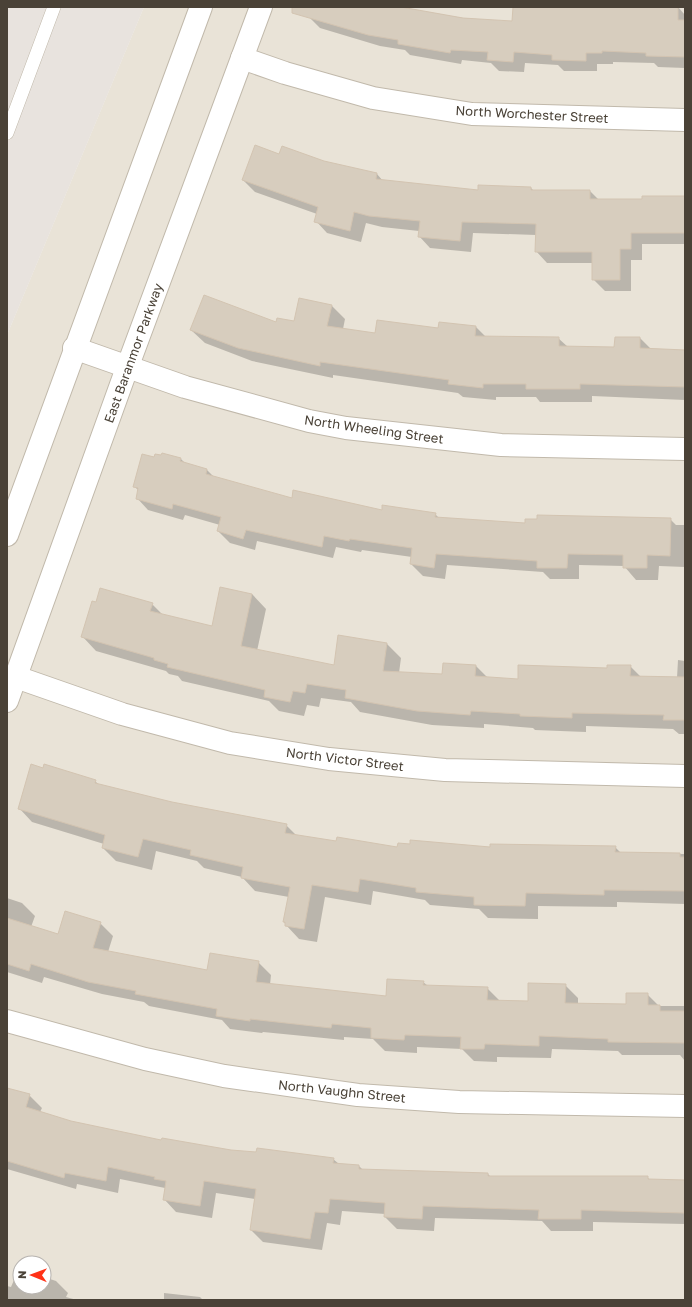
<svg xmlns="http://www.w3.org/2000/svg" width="692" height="1307" font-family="'Golos Text',sans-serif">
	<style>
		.residential { fill: #e9e3d7; fill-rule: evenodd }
		.industrial { fill: #e8e3de }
		.shadow { fill: #0003 }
		.building { fill: #d7cdbe; stroke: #d3c4b1 }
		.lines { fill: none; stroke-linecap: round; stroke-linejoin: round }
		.service-casing { stroke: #c1b9ab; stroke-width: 14 }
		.minor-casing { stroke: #c1b9ab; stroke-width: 24 }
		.tertiary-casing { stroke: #c1b9ab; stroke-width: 24 }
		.service { stroke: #fff; stroke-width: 13 }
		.minor { stroke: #fff; stroke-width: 22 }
		.tertiary { stroke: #fff; stroke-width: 22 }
		.labels { text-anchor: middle; stroke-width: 3; stroke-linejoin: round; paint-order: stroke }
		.street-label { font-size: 13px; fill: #4a4237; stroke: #fff }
	</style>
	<rect width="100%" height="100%" fill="#f5f1e9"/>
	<path class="residential" d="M144 7H685V1300H7V335ZM20 1263H44V1287H20Z"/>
	<path class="industrial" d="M7 7H144L7 335Z"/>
	<path class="shadow" d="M312 7H395L463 18 513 22 514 7H678L685 15V68L658 67 654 63 613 62V64H597V71H564L558 65 525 63 524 72 499 71 491 63 462 60 461 64 410 55 405 50 380 46 320 28 309 17Z
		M280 155 324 162 377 174 383 181 479 191 531 188 534 191H590L599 200H643L685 197V244H642V260H631V291H605L593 279V263H547L536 251V235L473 233 471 252 430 248 419 236V231L382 227 366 223 361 242 327 233 316 221 317 214 255 192 243 180Z
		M332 306 345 319 343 329 375 334 439 329V323L476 327 486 337 558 338 568 347 615 348 640 338 651 349 684 351 685 344V400L592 396V402H540L536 397H496V400L463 397 458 393 333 375V378L252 361 205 343 191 330 295 322Z
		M155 459H181L186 464 207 470 215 478 292 500 383 511 435 514 439 518 526 525 670 519 676 525H685V567L659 566 658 580H636L624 566 579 565V579H550L543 572 447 565 445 579 423 576 411 564 412 557 362 550 361 552 336 547 333 558 257 541 255 550 230 543 218 531 220 525 185 515 183 520 148 510 137 498 139 491 134 486Z
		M252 594 266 609 257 651 334 666 387 644 401 658 399 673 443 675 476 666 488 678 519 680 630 666 641 677 677 678 678 660 685 661V734H679L673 729 586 726V732L535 730 533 728 484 724V728L432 725 360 712 351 702 321 698 319 707 307 705 304 716 279 711 269 701 182 681 178 676 169 674 166 671 96 651 82 636 152 604 163 615 213 627Z
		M95 781 99 785 172 803 286 825 297 836 337 843 398 848 615 847 621 853 685 854V904L617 902V907L538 906V919L488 918 479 909 430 905 425 900 373 891 371 905 325 897 317 942 299 939 286 925 284 922 289 897 255 891 242 877 204 868 197 861 156 851 152 870 116 861 103 848 104 844 32 822 19 808Z
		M7 898 22 903 35 916 31 927 58 935 100 923 113 936 108 952 208 971 258 962 271 975 270 985 387 997 423 982 428 986 487 988 500 1001 529 1002 565 985 578 998V1004L627 1005 647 994 659 1006H685V1061L680 1055H622L618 1051 552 1049 551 1058 497 1057V1062L474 1061 462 1049 417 1047V1053L385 1051 373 1039 344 1037V1040L263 1032 262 1033 230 1029 222 1020 149 1006 144 1002 102 994 44 977 42 983 7 972Z
		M7 1089 29 1095 42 1108 40 1112 71 1122 162 1141 231 1151 333 1159 339 1164 359 1166 363 1170 488 1174 491 1177H647L650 1180 685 1181V1224L593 1222V1231H551L542 1221 435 1218 434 1231 397 1229 385 1217V1214L342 1211 340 1225 327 1223 322 1250 263 1242 251 1230 255 1199 216 1193 212 1218 176 1212 164 1199 165 1188 120 1179 118 1193 77 1184 76 1189 7 1169Z
		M44 1277 56 1281 68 1293 66 1297 77 1300H7V1286L11 1287 14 1280 20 1282V1287H44Z
		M164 1293 200 1297 203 1300H164Z"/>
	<path class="building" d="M292 7H401L463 18 512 21 513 7H678V20H685V57L646 56V53L602 51V53H586V61L552 60V55L514 52 513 62 487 60 488 52 451 50 450 53 398 44V40L368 35 292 13Z
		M255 145 279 154 282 146 324 161 377 173 376 179 478 190V185L531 187V190H590V199H642V196H685V233H631V249H620V280H592V252H535L536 224 462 222 460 241 418 237 420 221 369 216 354 212 350 231 314 222 318 207 242 180Z
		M204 295 276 322 277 318 294 321 299 298 332 305 327 326 375 333 377 320 438 328 439 322 476 326 475 336 559 337V346L614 347 615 337H640V348L685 350V387L580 384V389H526V384H483V388L448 384 449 380 320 362V366L238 348 190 330Z
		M162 453 181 458 180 461 207 469 206 474 292 498 293 490 382 510V505L436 513 435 517 525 523V519H537V515L671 518 670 556 647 555V568H623V555L568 554 567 568H537V561L436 554 434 568 410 564 412 548 350 539 349 541 324 536 322 547 246 530 243 539 217 531 221 517 173 504 172 509 136 499 138 488 133 487 142 454 154 457 155 454 161 455Z
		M220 587 252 594 241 646 334 665 338 635 387 643 383 671 442 674 443 663 476 665 475 676 518 679V665L607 668V665H631L630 676 685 677V720H663L664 715 572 713V718L520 716V714L471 711 470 715 417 711 345 698 346 690 307 684 305 693 293 691 290 702 264 697 265 690 167 667 168 664 154 660V658L81 637 92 601 96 602 100 588 153 603 150 611 212 626Z
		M31 764 43 768 44 764 96 780 95 783 172 802 287 824 285 833 336 841 337 837 397 847 398 843 410 844V840L490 847V844L616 846 615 852 680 853V857H685V891L604 890V895L526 893 525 906 474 905V897L416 892V888L360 879 358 892 312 885 304 929 285 926V922H283L290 887 241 878 243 867 190 855 191 850 143 839 138 857 102 848 105 835 18 809Z
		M65 911 101 922 93 948 207 970 210 953 259 961 256 982 386 996 387 979 424 981 423 985 488 987 487 1000 528 1001V983L566 984 565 1003 626 1004V993H648V1005H660V1011H685V1043L608 1042V1039L539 1036V1046L485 1044 484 1049H460L461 1037 405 1035 404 1040 371 1038V1028L332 1024 331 1028 250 1019V1021L216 1016 217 1009 135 994 136 991 88 982 31 964 29 971 7 964V918L58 934Z
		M7 1088 30 1094 26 1107 71 1121 161 1140 162 1138 231 1150 256 1152 257 1148 334 1158 333 1163 359 1165V1169L488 1173V1176H648V1179L685 1180 684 1213 581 1210V1219H538L539 1210 423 1206 422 1219 384 1217 385 1203 330 1199 328 1213 315 1212 310 1239 250 1230 256 1189 204 1181 200 1206 163 1200 166 1181 154 1179 155 1177 108 1167 106 1181 65 1173 64 1178 7 1161Z"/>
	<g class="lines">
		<g class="service-casing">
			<path id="service" d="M7 133 54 7"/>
		</g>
		<g class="minor-casing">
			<path id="minor" d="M242 58 285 73 373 98 472 114 685 120
				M74 348 185 387 309 421 346 428 501 445 685 449
				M16 677 122 714 230 743 329 759 445 770 685 776
				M7 1021 145 1059 224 1076 358 1095 459 1102 685 1106"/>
		</g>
		<g class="tertiary-casing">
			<path id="tertiary" d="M7 535 201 7
				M7 701 127 368 261 7"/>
		</g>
		<use href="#service" class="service"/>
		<use href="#minor" class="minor"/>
		<use href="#tertiary" class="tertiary"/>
	</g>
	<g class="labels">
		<g class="street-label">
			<text transform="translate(532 114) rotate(3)" y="5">North Worchester Street</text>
			<text transform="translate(133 353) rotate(-70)" y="5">East Baranmor Parkway</text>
			<text transform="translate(374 429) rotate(8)" y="5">North Wheeling Street</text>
			<text transform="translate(345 759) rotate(7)" y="5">North Victor Street</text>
			<text transform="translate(342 1091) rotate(6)" y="5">North Vaughn Street</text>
		</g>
	</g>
	<rect width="692" height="1307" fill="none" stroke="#4a4237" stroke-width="16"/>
	<g transform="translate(32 1275) rotate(271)"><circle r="19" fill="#ffffff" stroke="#b7b3af"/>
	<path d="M0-3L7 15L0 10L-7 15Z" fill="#ff3217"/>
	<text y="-6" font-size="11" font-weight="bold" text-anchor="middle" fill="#4a4237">N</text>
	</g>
</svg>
